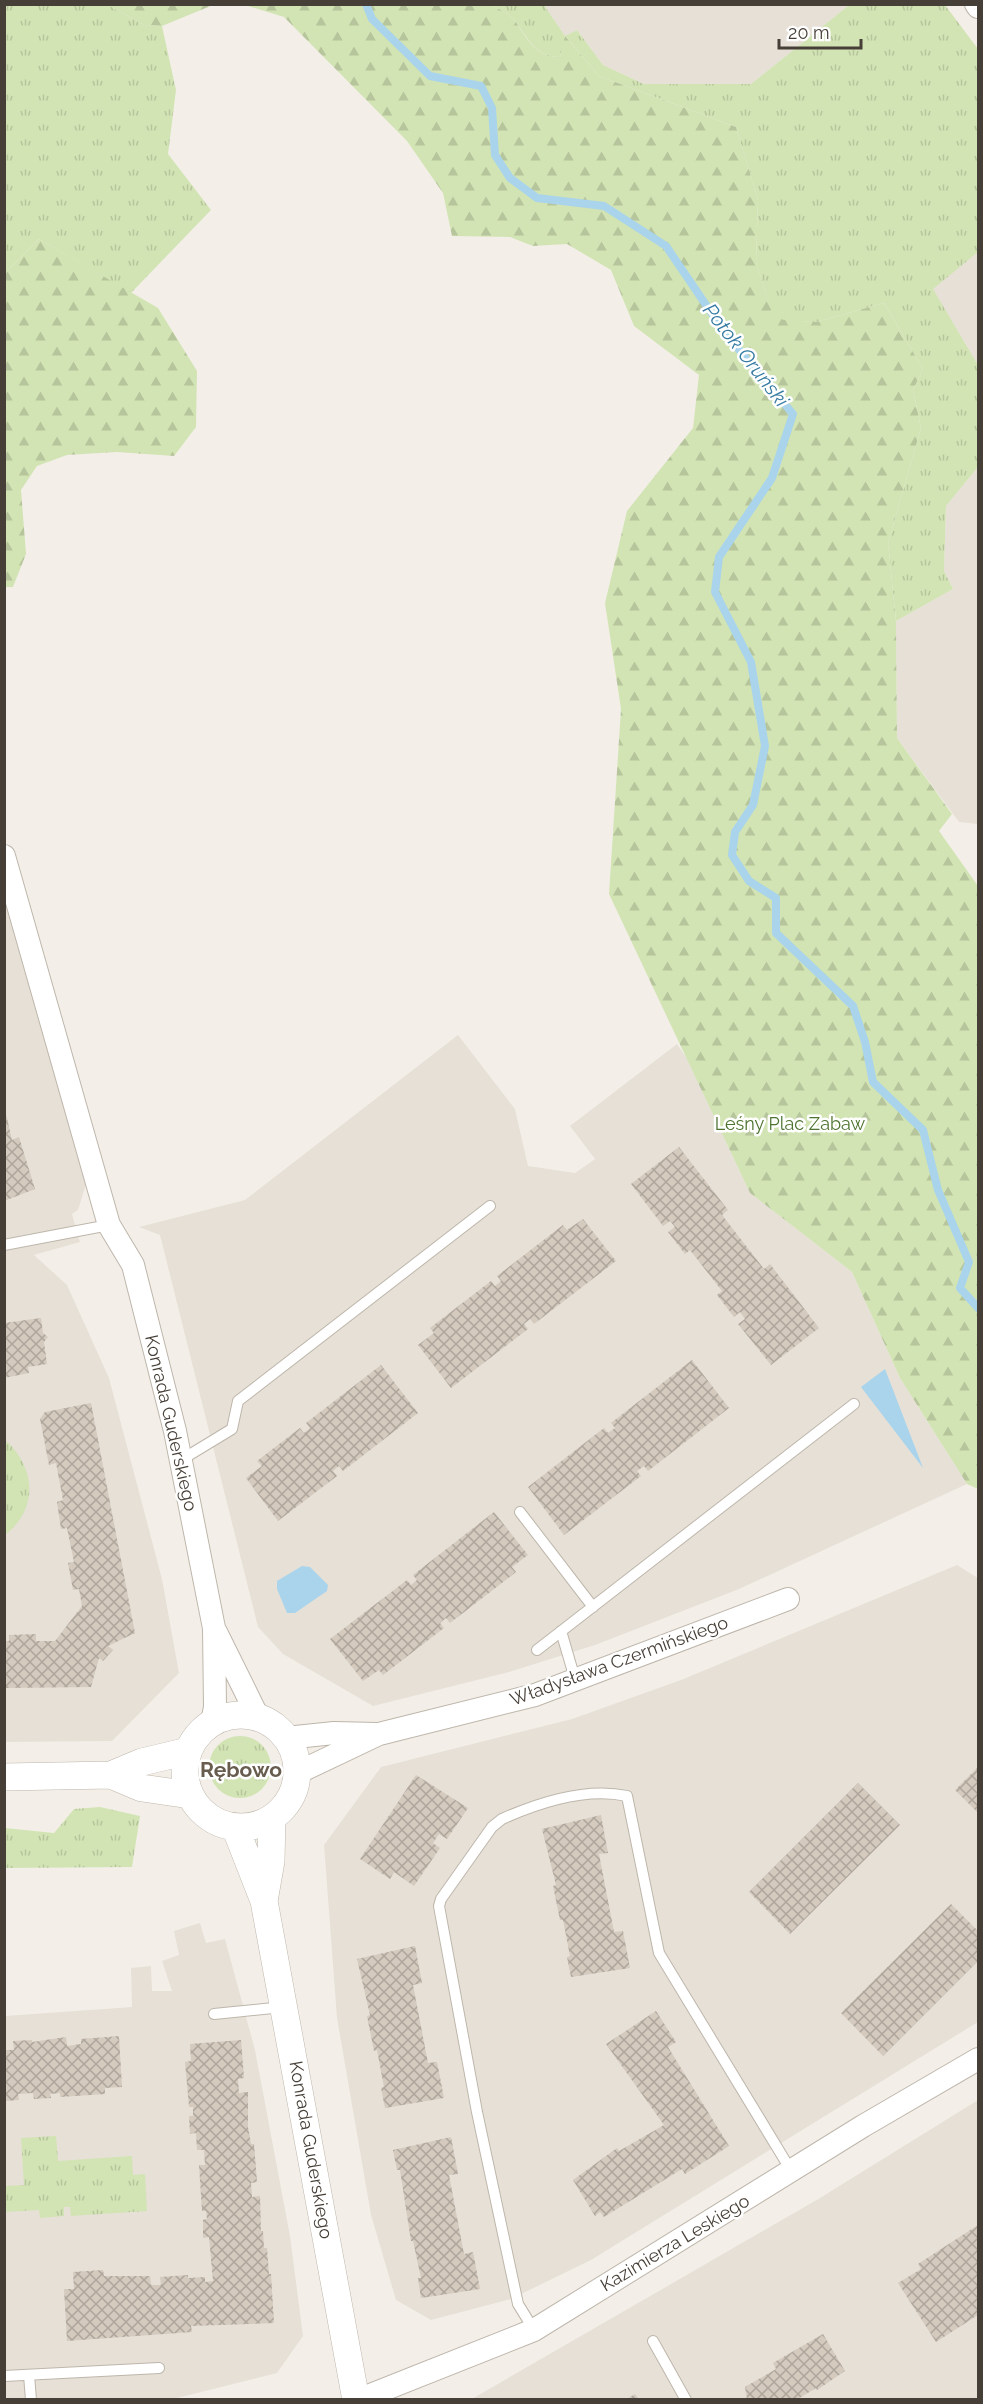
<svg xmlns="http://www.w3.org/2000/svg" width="983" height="2404" font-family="Raleway,sans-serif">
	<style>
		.residential { fill: #e6e0d7 }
		.grass { fill: url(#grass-tufts) }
		.forest { fill: url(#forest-firs) }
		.water { fill: #a9d4eb }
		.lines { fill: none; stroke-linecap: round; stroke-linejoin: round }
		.stream { stroke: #a9d4eb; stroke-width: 8 }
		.building { fill: url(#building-cross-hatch) }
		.service-casing { stroke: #beb6ab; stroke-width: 12 }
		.minor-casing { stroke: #beb6ab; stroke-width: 24 }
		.tertiary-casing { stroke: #beb6ab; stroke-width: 28 }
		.service { stroke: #fff; stroke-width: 10 }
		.minor { stroke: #fff; stroke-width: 22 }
		.tertiary { stroke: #fff; stroke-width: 27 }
		.labels { text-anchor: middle; stroke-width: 5; stroke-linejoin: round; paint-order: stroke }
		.park-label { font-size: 18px; fill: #4d732f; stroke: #fff }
		.street-label { font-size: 18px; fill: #463f37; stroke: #fff }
		.water-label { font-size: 20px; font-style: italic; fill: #367ba2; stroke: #fff }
		.quarter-label { font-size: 21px; font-weight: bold; fill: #685c4f; stroke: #fff }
	</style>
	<defs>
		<pattern id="grass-tufts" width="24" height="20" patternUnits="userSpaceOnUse" patternTransform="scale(1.5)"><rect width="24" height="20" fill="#d2e4b4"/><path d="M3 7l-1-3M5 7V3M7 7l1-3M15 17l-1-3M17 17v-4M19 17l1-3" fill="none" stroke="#b6c59b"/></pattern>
		<pattern id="forest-firs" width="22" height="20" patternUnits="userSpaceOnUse" patternTransform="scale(1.5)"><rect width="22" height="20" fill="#d2e4b4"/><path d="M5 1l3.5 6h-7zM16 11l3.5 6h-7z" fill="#b6c59b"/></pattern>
		<pattern id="building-cross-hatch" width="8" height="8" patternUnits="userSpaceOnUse" patternTransform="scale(1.5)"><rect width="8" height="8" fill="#d4cabe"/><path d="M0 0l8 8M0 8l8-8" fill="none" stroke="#aea59b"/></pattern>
	</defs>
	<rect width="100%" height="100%" fill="#f3efe8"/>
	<path class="residential" d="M544 5H849L751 84H644L603 65 577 30 565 36Z
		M978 252V365L932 288Z
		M978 467V824L959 822 897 738 896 621 953 589 944 571 946 506Z
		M4 894 87 1181 78 1210 72 1214 80 1242 34 1255 67 1285 109 1378 162 1579 179 1673 112 1741 5 1742Z
		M458 1035 515 1109 528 1166 575 1173 595 1159 570 1126 677 1044 687 1059 750 1193 852 1272 900 1378 967 1484 739 1589 595 1645 509 1672 373 1706 283 1654 258 1627 160 1235 139 1227 245 1200Z
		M957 1565 978 1578V2022L591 2260 511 2299 431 2320 396 2300 371 2215 337 2018 324 1845 381 1767 572 1719 681 1680Z
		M200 1923 206 1943 225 1939 255 2050 290 2236 303 2336 277 2373 173 2399 5 2400V2016L132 2007 131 1968 151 1966 152 1991H172L162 1961 179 1955 174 1931Z
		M978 2100V2399L470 2400 820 2198Z"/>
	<path class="grass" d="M5 5H108L144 25 162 26 176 90 168 154 211 210 131 293 39 239 5 273Z
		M491 5H544L565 36 577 30 603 65 644 84H751L849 5H945L978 49V252L933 289 978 365V467L946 506 944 571 953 589 896 621 888 543 921 428 913 390 923 369 884 303 816 322 774 320 756 262 758 200 736 127 599 76 566 37 560 57C534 56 529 39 515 21 509 13 499 9 491 5Z
		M5 1440C36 1467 39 1509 5 1535Z
		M209 1767a31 31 0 1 1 62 0a31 31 0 1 1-62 0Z
		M100 1807 140 1816 132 1867 5 1868V1828L54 1833 74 1809Z
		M56 2136 58 2161 132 2156 133 2175 145 2174 147 2211 71 2216 70 2207H64V2216L40 2218 39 2210 5 2212V2186L24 2185 21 2138Z"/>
	<path class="forest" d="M108 5H213L162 26 144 25Z
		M245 5H491C499 9 509 13 515 21 528 39 534 56 560 57L565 36 599 76 736 127 758 200 756 262 774 319 816 322 884 303 923 369 913 390 921 428 888 543 896 621 897 738 952 814 939 831 978 886V1489L967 1484 900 1378 852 1272 750 1193 609 894 621 709 605 603 627 511 693 428 699 375 634 326 611 270 567 244 533 246 510 237 452 236 443 193 407 141 284 17Z
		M39 239 158 308 197 371 196 427 174 456 117 452 67 455 37 466 21 490 26 554 13 587H5V273Z"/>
	<path class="water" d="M885 1369 923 1468 861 1387Z
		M302 1566 310 1567 328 1585 327 1591 295 1613H287L277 1589V1581Z"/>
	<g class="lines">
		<path class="stream" d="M366 4 372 19 430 76 481 86 492 108 495 155 510 178 537 198 604 206 666 246 725 333 793 414 772 478 719 557 715 592 751 662 765 746 753 805 735 832 732 855 749 881 776 898V933L853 1006 865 1042 873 1082 923 1130 938 1190 969 1262 960 1288 978 1308"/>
	</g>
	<path class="building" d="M4 1105 12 1140 19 1137 35 1189 4 1201Z
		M679 1147 728 1210 722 1215 764 1269 770 1264 819 1328 771 1365 738 1324 745 1319 740 1312 734 1317 717 1295 722 1291 690 1250 685 1254 668 1232 675 1227 670 1221 663 1226 631 1184Z
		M583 1219 616 1261 534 1324 530 1319 524 1324 528 1329 451 1388 418 1345 434 1333 430 1328 491 1281 495 1286 501 1281 497 1276 563 1225 567 1230Z
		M41 1318 43 1333 48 1337 44 1342 47 1364 28 1367 29 1373 4 1378V1323Z
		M692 1360 729 1408 648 1471 644 1466 637 1471 641 1476 564 1535 528 1487 604 1428 608 1433 615 1428 611 1423Z
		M381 1365 418 1413 343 1471 339 1466 333 1471 337 1476 278 1521 246 1478 262 1466 257 1461 300 1428 304 1433 310 1428 306 1423Z
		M91 1403 135 1633 108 1646 113 1650 103 1661 99 1658 91 1687 4 1688V1641H9V1635L36 1634V1641H55L82 1606 79 1589 73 1590 68 1563 74 1562 67 1528 61 1529 57 1502 63 1500 56 1463 49 1465 40 1419 45 1412Z
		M494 1512 528 1555 512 1567 516 1572 450 1623 446 1618 440 1623 444 1628 383 1675 379 1670 363 1681 330 1639 407 1580 411 1585 417 1580 413 1575Z
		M978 1767V1813L955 1790Z
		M416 1775 468 1808 447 1839 439 1834 433 1843 440 1848 414 1886 394 1872 390 1879 360 1859Z
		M858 1783 900 1825 790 1934 749 1892Z
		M601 1815 608 1853 599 1854 614 1932 623 1931 630 1968 571 1977 567 1957 570 1956 563 1920H560L553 1886 556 1885 542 1829Z
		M951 1904 978 1931V1961L883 2056 841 2013Z
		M415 1946 422 1983 413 1985 428 2063 437 2062 444 2098 385 2108 381 2088 384 2087 377 2050 374 2051 367 2016 370 2015 357 1959Z
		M656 2011 676 2042 668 2047 671 2052 729 2146 685 2174 682 2169 604 2217 600 2212 595 2216 573 2180 617 2148 619 2151 664 2125 606 2044Z
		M119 2036 122 2087 105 2088V2094L60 2097V2093L50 2094 51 2098 34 2099 33 2093 18 2094 19 2100 4 2101V2050H14L13 2041 32 2040V2042L66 2037 67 2046 81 2044V2039Z
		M241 2040 244 2078 238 2079 239 2093 248 2092V2127L251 2144H254L257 2182 251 2183 252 2197 260 2196 261 2231H263L264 2248H267L269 2274H271L274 2323 191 2326 192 2332 67 2341 64 2289H74L73 2272 103 2270 104 2276H150L151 2285H161L160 2277 188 2275V2278L205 2277V2282L213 2281 209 2237 203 2238V2220L207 2219 206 2211H202L199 2165H205L204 2150H197L196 2133 190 2134 189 2116H193V2107H189L185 2062 191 2061 190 2044Z
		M451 2137 458 2174 449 2175 464 2254 473 2252 480 2289 421 2298 418 2278H421L413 2241H411L400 2170H397L393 2150Z
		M978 2225V2315L936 2342 898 2283 921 2269 918 2264Z
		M823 2334 845 2371 817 2390 816 2388 796 2400H747L745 2387 776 2369 773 2363Z
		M635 2394 639 2400H625Z"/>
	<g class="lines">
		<g class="service-casing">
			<path id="service" d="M4 1245 109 1225
				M181 1460 232 1429 238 1401 490 1206
				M520 1512 593 1607
				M561 1631 575 1679
				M537 1650 854 1404
				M214 2014 283 2007
				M534 2330 518 2304 477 2112 439 1906 441 1899 492 1827 502 1819C540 1802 586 1787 627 1796L659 1953 792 2172
				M653 2341 686 2400
				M29 2375 31 2400
				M4 2376 159 2368"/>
		</g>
		<g class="minor-casing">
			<path id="minor" d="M976 4 978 7
				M4 856 109 1225 133 1265 175 1431 214 1628 215 1707 212 1723
				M216 1632 258 1717
				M286 1738 334 1733 377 1734
				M297 1773 379 1734 535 1695 788 1599
				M358 2400 534 2330 863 2126 978 2059"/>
		</g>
		<g class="tertiary-casing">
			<path id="tertiary" d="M185 1771a56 56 0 1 1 112 0a56 56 0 1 1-112 0Z
				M111 1775 142 1788 190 1795
				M4 1777 111 1775 142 1762 188 1751
				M235 1827 264 1901 356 2400
				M264 1901 271 1861 272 1818"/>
		</g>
		<use href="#service" class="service"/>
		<use href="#minor" class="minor"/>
		<use href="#tertiary" class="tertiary"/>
	</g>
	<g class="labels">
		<g class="park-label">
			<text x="790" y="1130">Leśny Plac Zabaw</text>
		</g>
		<g class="street-label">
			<text transform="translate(171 1423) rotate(77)" y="6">Konrada Guderskiego</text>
			<text transform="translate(619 1661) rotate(-20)" y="6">Władysława Czermińskiego</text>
			<text transform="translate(311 2150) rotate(80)" y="6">Konrada Guderskiego</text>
			<text transform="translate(675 2243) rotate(-31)" y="6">Kazimierza Leskiego</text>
		</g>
		<g class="water-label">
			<text transform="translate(746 355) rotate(52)" y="7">Potok Oruński</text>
		</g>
		<g class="quarter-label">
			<text x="241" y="1777">Rębowo</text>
		</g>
	</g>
	<rect width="983" height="2404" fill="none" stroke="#463f37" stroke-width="12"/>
	<path d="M779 39v9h82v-9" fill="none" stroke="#463f37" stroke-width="3"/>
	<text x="788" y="39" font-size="18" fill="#463f37" stroke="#ffffff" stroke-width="4.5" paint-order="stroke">20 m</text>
</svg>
